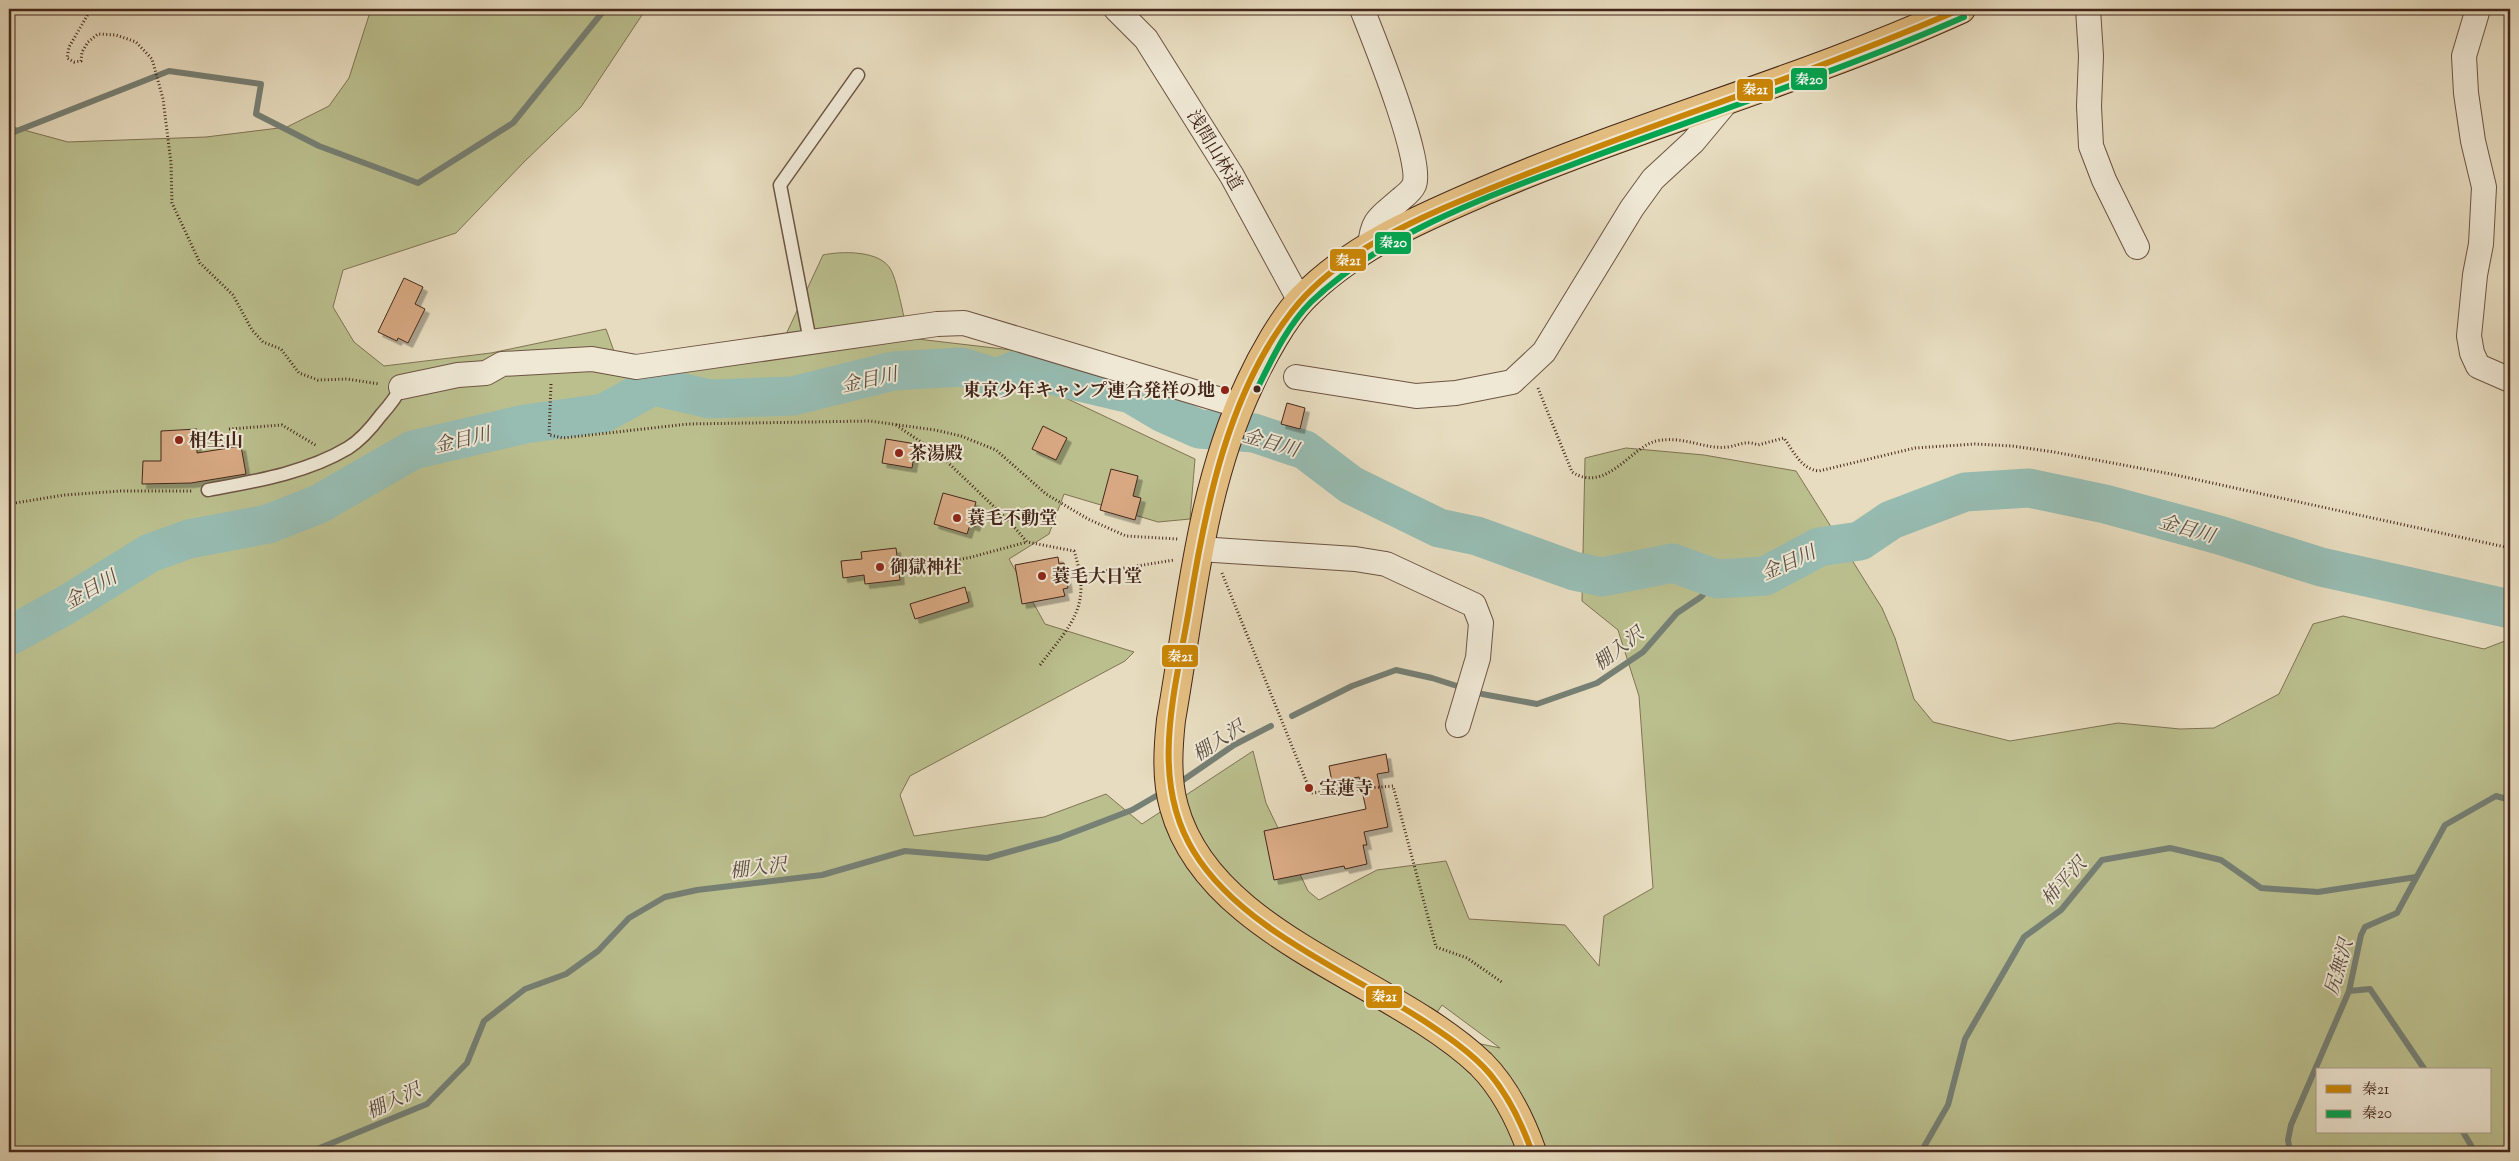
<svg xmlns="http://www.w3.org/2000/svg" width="2519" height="1161" font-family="'Sorts Mill Goudy','Noto Serif JP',serif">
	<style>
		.green { fill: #bbbf8e; stroke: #807354; fill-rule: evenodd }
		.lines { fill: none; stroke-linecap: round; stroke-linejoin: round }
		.stream { stroke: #768075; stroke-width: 6 }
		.river { stroke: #97bcb2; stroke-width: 39 }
		.building { fill: #d7a882; stroke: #44271a; filter: url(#shadow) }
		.service-casing { stroke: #6d5443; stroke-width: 15 }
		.minor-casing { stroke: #6d5443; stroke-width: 26 }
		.primary-casing { stroke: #44271a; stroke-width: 30 }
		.path { stroke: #44271a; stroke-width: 3; stroke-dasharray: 1 2.5; stroke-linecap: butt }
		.service { stroke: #efe8d5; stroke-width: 12 }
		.minor { stroke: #efe8d5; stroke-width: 24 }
		.primary { stroke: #e4be80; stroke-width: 28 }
		.bus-1-casing { stroke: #efe8d5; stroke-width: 10 }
		.bus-2-casing { stroke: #efe8d5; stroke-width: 10 }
		.bus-1 { stroke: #ca8606; stroke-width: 6 }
		.bus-2 { stroke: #00a651; stroke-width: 6 }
		.bus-dot { fill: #44271a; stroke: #efe8d5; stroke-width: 2 }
		.poi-dot { fill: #8f2418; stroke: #efe8d5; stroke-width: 2 }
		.labels { text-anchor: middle; stroke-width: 4; stroke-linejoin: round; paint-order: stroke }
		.street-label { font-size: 18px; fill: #44271a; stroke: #efe8d5 }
		.poi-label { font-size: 18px; font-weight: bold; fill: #44271a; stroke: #efe8d5; text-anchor: start }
		.water-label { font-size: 19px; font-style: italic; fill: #594c40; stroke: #efe8d5 }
		.line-badge { stroke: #efe8d5; stroke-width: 2 }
		.badge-label { font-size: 14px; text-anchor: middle; font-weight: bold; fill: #fff }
	</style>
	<defs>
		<filter id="shadow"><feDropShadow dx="4.5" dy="4.5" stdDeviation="0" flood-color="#0004"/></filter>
	</defs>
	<rect width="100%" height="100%" fill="#e7dcbf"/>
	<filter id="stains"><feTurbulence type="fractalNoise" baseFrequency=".004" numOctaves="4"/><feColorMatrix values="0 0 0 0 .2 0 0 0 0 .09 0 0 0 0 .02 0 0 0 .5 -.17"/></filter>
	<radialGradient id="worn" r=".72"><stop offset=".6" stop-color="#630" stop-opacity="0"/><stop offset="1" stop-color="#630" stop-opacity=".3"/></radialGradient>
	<path class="green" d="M371 9H646L581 107 524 162 456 233 343 270 333 307 354 342 384 366 491 353 606 329 620 368 782 343 823 255C841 251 881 250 891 270 898 283 904 321 909 338L1020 351 1051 391 1195 459 1190 519 1158 522 1064 494 1049 534 1009 559 1045 624 1134 652 1125 661 910 776 900 795 914 836 1044 817 1106 794 1142 824 1253 751 1266 803 1308 891 1319 900 1377 870 1446 861 1469 919 1565 925 1599 966 1604 916 1653 888 1639 696 1618 630 1582 601 1585 458 1626 448 1704 455 1796 471 1882 608 1895 638 1914 699 1933 722 2010 741 2118 723 2180 729 2214 728 2279 694 2313 624 2343 616 2484 649 2510 639V1152H9V126L68 142 206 137 287 127 329 106 349 78ZM1442 1005 1500 1048 1424 1032ZM2318 1070H2490V1132H2318Z"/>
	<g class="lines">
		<path class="stream" d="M9 134 169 71 261 84 256 114 319 146 418 183 513 123 605 9
			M1292 716 1352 686 1396 670 1432 678 1482 694 1537 704 1597 683 1643 652 1677 613 1701 597 1717 579
			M1176 785 1234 745 1271 726
			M2349 991 2370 989 2425 1070
			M2463 1132 2475 1152
			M310 1152 427 1104 467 1063 484 1021 525 989 566 974 598 951 629 918 665 897 697 890 822 875 905 851 987 858 1059 838 1132 810 1163 792
			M1921 1152 1948 1105 1965 1039 2024 937 2061 910 2102 860 2170 848 2221 860 2261 888 2318 892 2416 877
			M2290 1152 2288 1140 2291 1125 2349 991 2361 935 2365 927 2397 913 2445 825 2496 796 2510 800"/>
		<path class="river" d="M9 636 66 605 150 553 189 539 268 524 319 504 413 450 525 424 604 413 653 386 710 399 793 396 893 371 962 367 997 378 1021 368 1131 394 1163 413 1199 429 1254 433 1305 450 1351 485 1439 528 1477 536 1574 571 1602 577 1673 563 1717 579 1765 576 1819 547 1860 541 1891 520 1965 492 2029 488 2105 504 2219 535 2321 567 2510 609"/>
	</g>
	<path class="building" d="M404 278 423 287 415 304 425 309 408 343 398 338 397 341 378 332Z
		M1287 403 1305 408 1300 429 1281 424Z
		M1043 426 1067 438 1056 460 1032 449Z
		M197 429V453L241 446 246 474 191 483 142 484 143 461H161V431Z
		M886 439 916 444 912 468 882 463Z
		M1111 469 1138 476 1133 496 1141 498 1135 520 1100 510Z
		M943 493 976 502 974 509 980 511 975 527 970 525 967 534 934 524Z
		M896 548 900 580 865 584 864 575 843 578 841 561 862 559 861 552Z
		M1058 557 1059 564 1064 563 1068 588 1063 589 1065 596 1022 604 1015 565Z
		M965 587 969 602 915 619 910 604Z
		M1386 754 1389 772 1377 774 1388 827 1364 832 1367 845H1363L1367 864 1345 869 1344 866 1274 880 1264 831 1366 809 1359 777 1332 782 1329 766Z"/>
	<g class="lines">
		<g class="service-casing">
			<path id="service" d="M810 341 780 185 858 75
				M208 490C256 481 306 473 348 448 361 440 372 427 381 415 389 406 396 398 401 387"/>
		</g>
		<g class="minor-casing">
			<path id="minor" d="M1116 9 1146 39 1232 176 1300 301
				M1362 9C1373 37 1424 162 1414 185 1412 190 1406 195 1401 199 1381 217 1372 218 1370 247
				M2088 9 2091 56 2089 106 2091 146 2104 180 2137 247
				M2478 9 2464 56 2466 93 2473 141 2484 187 2481 244 2475 275 2469 336 2472 353 2478 366 2510 380
				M1296 377 1416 396 1456 393 1512 382 1544 352 1632 208 1653 179 1693 142 1728 100
				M401 387 458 375 486 373 502 364 592 359 636 367 937 324 964 323 1241 406
				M1199 549 1355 559 1386 564 1474 605 1481 623 1478 658 1458 725"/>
		</g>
		<g class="primary-casing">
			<path id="primary" d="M1532 1152C1521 1121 1505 1088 1481 1064 1391 978 1209 936 1174 807 1166 779 1168 748 1171 720 1191 607 1200 488 1250 383 1262 357 1283 319 1302 299 1353 246 1424 217 1489 189 1644 123 1807 79 1961 9"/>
		</g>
		<path class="path" d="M91 9 69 47 67 58 74 62 81 61 82 52 88 42 98 34 116 35 136 42 152 59 163 99 171 163 172 203 200 263 233 295 252 330 263 342 281 349 299 373 318 380 347 379 379 384
			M551 384 549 435 563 438 688 424 870 421 935 430 961 436 996 450 1046 494 1088 519 1126 536 1178 539
			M1538 388 1572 472C1606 494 1631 447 1656 441 1684 435 1704 450 1728 447 1740 445 1746 440 1758 445L1784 438C1794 452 1801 469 1819 471L1915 448 1975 444 2012 446 2054 452 2171 474 2510 548
			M896 425 940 455 1009 521 1027 542 1074 551C1092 606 1073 622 1040 665
			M229 429 282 425 317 446
			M9 504 64 495 121 491H192
			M904 567 968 558 1027 542
			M1222 573 1311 793 1393 786 1436 947 1467 958 1503 983
			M1082 575 1174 560"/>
		<use href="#service" class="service"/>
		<use href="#minor" class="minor"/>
		<use href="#primary" class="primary"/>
		<g class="bus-1-casing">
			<path id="bus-1" d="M1532 1152C1522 1124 1509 1097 1490 1074 1471 1052 1445 1035 1421 1019 1348 972 1240 928 1194 852 1148 778 1176 688 1189 609 1205 508 1228 392 1293 310 1344 246 1431 213 1504 183 1576 154 1648 128 1721 102 1802 73 1882 43 1961 9"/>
		</g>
		<g class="bus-2-casing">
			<path id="bus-2" d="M1257 389C1272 359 1287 326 1311 302 1384 232 1494 194 1587 159 1713 112 1841 71 1964 17"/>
		</g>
		<use href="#bus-1" class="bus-1"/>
		<use href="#bus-2" class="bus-2"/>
	</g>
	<circle class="bus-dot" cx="1257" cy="389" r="4.5"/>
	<g class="poi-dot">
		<circle cx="1225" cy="390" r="5"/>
		<circle cx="179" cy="440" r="5"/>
		<circle cx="899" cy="453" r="5"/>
		<circle cx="957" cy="518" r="5"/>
		<circle cx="880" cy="567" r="5"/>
		<circle cx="1042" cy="576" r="5"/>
		<circle cx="1309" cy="788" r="5"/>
	</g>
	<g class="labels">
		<g class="street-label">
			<text transform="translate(1215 150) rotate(59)" y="6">浅間山林道</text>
		</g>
		<g class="poi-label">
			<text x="1215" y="396" text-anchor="end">東京少年キャンプ連合発祥の地</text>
			<text x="189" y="446">相生山</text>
			<text x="909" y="459">茶湯殿</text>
			<text x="967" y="524">蓑毛不動堂</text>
			<text x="890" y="573">御獄神社</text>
			<text x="1052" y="582">蓑毛大日堂</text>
			<text x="1319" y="794">宝蓮寺</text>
		</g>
		<g class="water-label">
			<text transform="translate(869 379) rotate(-12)" y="7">金目川</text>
			<text transform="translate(462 439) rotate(-13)" y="7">金目川</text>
			<text transform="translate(1271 442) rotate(16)" y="7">金目川</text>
			<text transform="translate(2187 528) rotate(16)" y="7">金目川</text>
			<text transform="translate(1788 562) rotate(-24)" y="7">金目川</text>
			<text transform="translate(90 589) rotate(-30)" y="7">金目川</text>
			<text transform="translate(1618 648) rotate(-38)" y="7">棚入沢</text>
			<text transform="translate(1218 740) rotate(-33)" y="7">棚入沢</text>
			<text transform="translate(758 867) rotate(-7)" y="7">棚入沢</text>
			<text transform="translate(2063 881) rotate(-48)" y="7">柿平沢</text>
			<text transform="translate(2338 967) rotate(-74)" y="7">尻無沢</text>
			<text transform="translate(393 1100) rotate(-25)" y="7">棚入沢</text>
		</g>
	</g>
	<g class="line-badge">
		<rect x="1790" y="67" width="38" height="24" rx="5" fill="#00a651"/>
		<rect x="1736" y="78" width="38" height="24" rx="5" fill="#ca8606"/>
		<rect x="1374" y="231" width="38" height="24" rx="5" fill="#00a651"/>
		<rect x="1329" y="248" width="38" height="24" rx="5" fill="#ca8606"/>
		<rect x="1161" y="644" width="38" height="24" rx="5" fill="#ca8606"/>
		<rect x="1365" y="985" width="38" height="24" rx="5" fill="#ca8606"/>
	</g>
	<g class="badge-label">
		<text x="1809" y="84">秦20</text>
		<text x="1755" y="94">秦21</text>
		<text x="1393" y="247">秦20</text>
		<text x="1348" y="265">秦21</text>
		<text x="1180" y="661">秦21</text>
		<text x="1384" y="1001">秦21</text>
	</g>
	<rect width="2519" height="1161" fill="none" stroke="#e7dcbf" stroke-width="30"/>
	<rect x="10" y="10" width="2499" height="1141" fill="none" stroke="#44271a" stroke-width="2.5"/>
	<rect x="15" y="15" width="2489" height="1131" fill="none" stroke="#44271a"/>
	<rect x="2316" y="1068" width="175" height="65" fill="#efe8d5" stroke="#ab9b8a"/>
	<rect x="2326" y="1085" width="25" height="8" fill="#ca8606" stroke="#ab9b8a"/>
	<text x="2362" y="1094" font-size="15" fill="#44271a">秦21</text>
	<rect x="2326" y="1110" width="25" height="8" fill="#00a651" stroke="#ab9b8a"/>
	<text x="2362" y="1118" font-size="15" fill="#44271a">秦20</text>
	<rect width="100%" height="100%" filter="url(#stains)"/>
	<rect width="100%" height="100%" fill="url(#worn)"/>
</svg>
